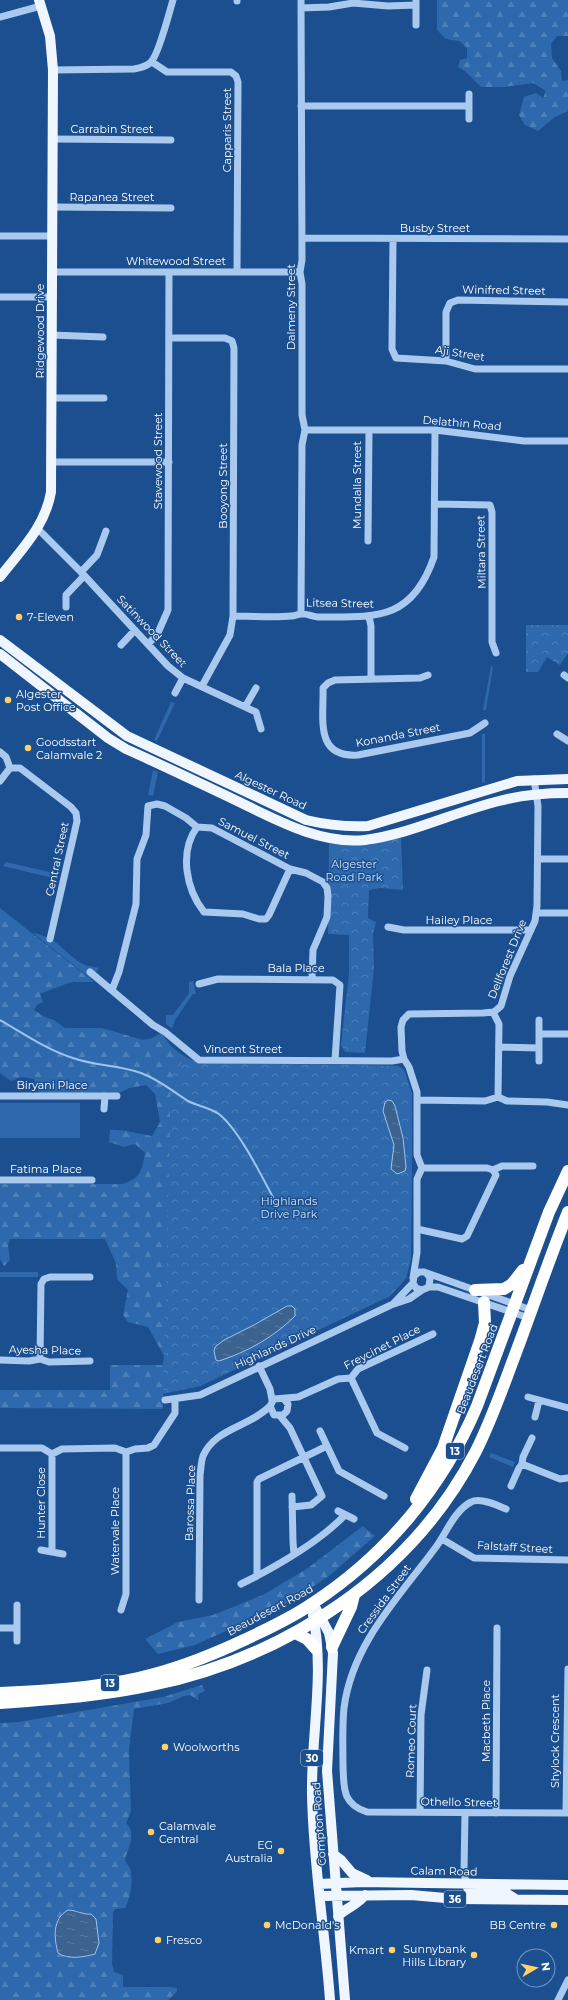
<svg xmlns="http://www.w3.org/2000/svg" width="568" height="2000" font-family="Montserrat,sans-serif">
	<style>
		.grass { fill: #2e69ad }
		.forest { fill: url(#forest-firs); fill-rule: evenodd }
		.park { fill: url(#park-crowns) }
		.water { fill: url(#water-ripples); stroke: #9cc4f0 }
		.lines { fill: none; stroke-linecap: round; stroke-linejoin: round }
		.stream { stroke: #9cc4f0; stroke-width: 2 }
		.minor { stroke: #a9c9ee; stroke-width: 7 }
		.major { stroke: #f0f6ff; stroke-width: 10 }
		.highway { stroke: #fff; stroke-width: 12 }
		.poi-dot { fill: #ffd166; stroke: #1b4f8f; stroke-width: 1.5 }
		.labels { text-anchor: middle; stroke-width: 3; stroke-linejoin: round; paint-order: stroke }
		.shield { fill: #1b4f8f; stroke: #bbcadd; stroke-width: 1 }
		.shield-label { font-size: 10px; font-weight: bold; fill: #fff }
		.street-label { font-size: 11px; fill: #fff; stroke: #1b4f8f }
		.poi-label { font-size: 11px; fill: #fff; stroke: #1b4f8f; text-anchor: start }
		.park-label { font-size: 11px; fill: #cfe3fa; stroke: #1b4f8f }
	</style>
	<defs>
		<pattern id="forest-firs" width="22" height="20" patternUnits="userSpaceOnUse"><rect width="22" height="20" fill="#2e69ad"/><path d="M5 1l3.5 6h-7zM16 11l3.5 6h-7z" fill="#4d80b9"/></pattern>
		<pattern id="park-crowns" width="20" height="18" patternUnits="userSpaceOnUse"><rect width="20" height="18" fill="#2e69ad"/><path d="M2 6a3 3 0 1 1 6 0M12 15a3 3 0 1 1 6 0" fill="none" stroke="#4d80b9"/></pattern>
		<pattern id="water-ripples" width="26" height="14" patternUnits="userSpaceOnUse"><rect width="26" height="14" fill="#3c6290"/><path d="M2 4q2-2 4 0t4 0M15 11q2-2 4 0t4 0" fill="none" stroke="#597aa1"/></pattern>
	</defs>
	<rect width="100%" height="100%" fill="#1b4f8f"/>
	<path class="grass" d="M491 666 493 667 486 710H483Z
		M171 702 175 703 157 741 154 740Z
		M482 734H485V782L482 783Z
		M153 770 158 772 153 796 148 795Z
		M6 862 58 874 57 879 3 866Z
		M33 933C57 937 62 951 81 963 86 966 94 967 99 968L91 979Z
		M193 981 196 994H193L175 1020 172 1029 166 1024V1015H173L189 993V982Z
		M0 1103H80V1138H0Z
		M0 1272H38V1277H0Z
		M491 1453 515 1462 513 1467 489 1457Z"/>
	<path class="forest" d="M437 0H568V36H557L551 44 552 58 561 71 562 81 568 80V111L555 117 538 131 525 125 519 115 524 97 536 93 543 98 546 91 533 83 505 87H481L465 71 458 67 460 60 467 58V48L459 41 446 39 437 30Z
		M0 908 94 982H71L40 994 43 1002 37 1005 34 1010 45 1017 54 1020 65 1028H102L143 1040 152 1038 161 1033C165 1037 167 1042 171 1046 179 1054 189 1059 199 1063L398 1066 404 1070 412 1094 411 1258 406 1278 390 1296 200 1386 163 1393V1409L0 1408V1390H110V1365H163L164 1356 148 1327 128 1322 123 1315 128 1290 117 1279 116 1263 105 1239H10L8 1246 10 1260 4 1266 0 1259V1184H122C140 1179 142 1171 145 1153L135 1144 124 1147 109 1142 110 1130C124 1129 137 1134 152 1136L160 1122 155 1094 146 1085 129 1088 119 1093H40L36 1087 34 1079 21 1077 11 1081 0 1073Z
		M363 1526 375 1536 329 1576 288 1603 195 1645 158 1654 145 1639 178 1622 213 1615 263 1595 308 1568Z
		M202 1685 205 1691 198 1694V1700L190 1695 184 1696 168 1703 134 1709 129 1749 131 1811 126 1823C137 1833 128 1848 125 1860 126 1863 129 1866 130 1869 134 1878 130 1900 125 1908L115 1909 113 1913 112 1964 114 1972 123 1975V1987H171L177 1988V1992L168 2000H0V1723L19 1722 163 1697ZM76 1910 87 1915 91 1914 96 1919 98 1934 82 1957 61 1955Z"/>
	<path class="park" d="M526 625H568V653L560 665 547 657 538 672H526Z
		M401 838 403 890 380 888 369 890 368 918 376 922 373 934 374 968 365 1053 345 1052 341 1045 349 974V935L328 934 329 844 367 845Z
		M185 1057 199 1063 398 1066 404 1070 412 1094 411 1258 406 1278 390 1296 200 1386 163 1394 171 1077Z"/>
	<path class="water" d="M388 1100 392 1101 395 1106 403 1138 406 1167 405 1171 397 1174 391 1169 394 1145 383 1111 385 1102Z
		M287 1306H292L295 1309V1316C274 1337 247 1352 219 1361L216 1360 214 1351 215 1347 224 1340 254 1325Z
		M68 1910C76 1910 83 1915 91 1914L96 1919 99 1943 95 1954C84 1957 68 1960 58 1953 54 1938 52 1919 68 1910Z"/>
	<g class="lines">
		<path class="stream" d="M0 1020C23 1033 47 1050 73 1058 95 1066 119 1065 141 1073 160 1080 172 1091 188 1101 198 1106 210 1108 219 1114 240 1131 262 1177 275 1201"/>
		<path class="minor" d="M237 0V1
			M416 0V25
			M301 8 329 7 353 3 388 6 416 5
			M0 17 41 6
			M152 62 167 72H231L236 76 238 82 237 272
			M53 70 134 69C140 68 146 67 151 62 159 54 169 13 173 0
			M301 106H469
			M469 119V94
			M53 139 171 140
			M53 207 171 208
			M0 236H53
			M302 238 568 239
			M393 239 392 349 396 358 446 361 475 369H568
			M53 272H300
			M0 297H53
			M52 335 103 337
			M170 338H225L232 341 234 348 233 616 230 635 202 686
			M446 361V312L450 303 458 300 568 302
			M52 398H104
			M305 430H435L524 441H568
			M52 462H169
			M435 504 490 505 492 512V642L496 653
			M38 529 81 572 168 666 183 678 256 712 261 729
			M368 541 369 430
			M81 572 97 555 106 531
			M66 607V595L84 576
			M301 614 302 445 305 430 302 415V284L300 272 302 260 301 0
			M233 616C253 616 273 618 292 616 295 616 298 614 301 614 306 613 313 617 319 617 376 617 412 621 434 557L435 430
			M369 617 371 626V679
			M148 644 157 635 168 610 169 272
			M121 645 135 630
			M428 675 420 678 335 680 328 683 323 688C324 718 314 758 358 755L470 733 485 723
			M564 675 568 678
			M175 693 183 678
			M245 707 256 688
			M557 734 568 741
			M0 752 6 757 10 768H20L71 807 76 813 77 821 50 939
			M0 781 10 768
			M197 827C179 852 186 889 204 912L243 914 259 919H266L269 915 290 869
			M538 859H568
			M537 913H568
			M388 927 404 930H531
			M90 972 153 1025 165 1032 199 1060 392 1061 404 1059
			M199 984 218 979 333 980 340 985 335 1060
			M112 990 119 972 136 904 137 859 146 835 148 806 157 804 165 806 186 818 197 827 212 828 290 869 306 873 323 882 327 888 328 896 327 917 313 950 312 979
			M493 1012 499 1024 498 1097
			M539 1034H568
			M499 1047 539 1048
			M539 1061V1020
			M0 1096H117
			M417 1100 485 1101 498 1097 507 1101 547 1102 568 1105
			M104 1109 105 1096
			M493 1170 502 1166H533
			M0 1180H92
			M417 1229 462 1239 467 1236 496 1175 493 1170 487 1168H422
			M427 1274 430 1278 429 1287 422 1290 416 1288 413 1283 414 1276 419 1272H424L531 1310
			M413 1278 417 1253V1179L422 1168 417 1155V1092L409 1067 404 1059 402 1051 401 1027 403 1020 409 1014 483 1013 494 1012 501 1006 510 976 535 921 537 906 538 806 534 779
			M429 1287H438L529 1318
			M393 1304 413 1283
			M40 1359 41 1284 44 1279 50 1277H90
			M0 1360 29 1361 40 1359 49 1362 90 1361
			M259 1366 270 1389 272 1400
			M351 1378 377 1433 405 1448
			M528 1397 568 1408
			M284 1399 288 1404 287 1411 283 1415H274L270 1406 274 1399 298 1397 338 1379 351 1378 358 1369 433 1334
			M165 1400 200 1395 391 1305 409 1299 422 1290
			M280 1416 290 1428 322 1496 311 1505 292 1507
			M535 1417 539 1401
			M320 1431 339 1471 384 1496
			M327 1446 259 1479 257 1482V1576C287 1560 321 1540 345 1515
			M0 1448H42L52 1454 62 1449 115 1448 126 1452 135 1449 148 1448 154 1445 175 1413V1399
			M522 1464 560 1479 568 1478
			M511 1486 519 1468 522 1464 523 1457 532 1438
			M292 1496 293 1542 294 1554
			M506 1509C497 1505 480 1497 471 1502 455 1510 446 1533 436 1547 399 1597 352 1644 344 1708 342 1728 343 1747 343 1766 344 1788 342 1804 367 1812L568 1813
			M338 1511 354 1519
			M442 1539 474 1558 568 1560
			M41 1550 63 1554
			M52 1552V1454
			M241 1584 257 1576
			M199 1600 200 1475C201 1469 201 1462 203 1456 215 1428 250 1427 270 1406
			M17 1605V1641
			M121 1610 126 1594V1452
			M0 1628H17
			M420 1812 421 1715 427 1670
			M465 1813 464 1871 466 1884
			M496 1813 497 1628
			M566 1813 568 1669
			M558 2000 568 1980"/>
		<path class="major" d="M0 577C21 550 45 527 51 492L53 70 50 36 39 0
			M0 640 127 736 306 820C327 825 346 827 368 826L517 781 568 779
			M0 654 108 738 126 749C162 765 197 782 233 799 273 818 319 845 365 840 411 834 454 812 499 801 521 795 545 793 568 793
			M313 1603 329 1633 333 1653 327 1771 345 2000
			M313 1615C325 1673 311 1735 312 1794 313 1863 325 1931 330 2000
			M333 1854 341 1860 352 1873 367 1880
			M319 1884 362 1882 568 1885
			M466 1884 470 1891 504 1892 514 1898
			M320 1896 411 1895 457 1899 568 1900
			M338 1916C347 1907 358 1905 365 1895"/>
		<path class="highway" d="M475 1290 504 1289 512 1284 523 1270
			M416 1499 443 1448 480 1341 485 1323 484 1302
			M295 1633 307 1639 316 1649
			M332 1647 351 1607 354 1595
			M0 1693C47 1691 93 1688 138 1678 175 1670 210 1656 244 1640 267 1629 292 1618 313 1603 386 1555 443 1487 477 1406L549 1212 568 1171
			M0 1703C51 1699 102 1696 152 1685 287 1657 412 1575 476 1451 490 1423 501 1393 512 1363 531 1313 548 1262 568 1212"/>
	</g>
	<g class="poi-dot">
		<circle cx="19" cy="617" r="4"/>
		<circle cx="8" cy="700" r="4"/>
		<circle cx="28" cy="748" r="4"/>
		<circle cx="165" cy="1747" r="4"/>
		<circle cx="151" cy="1832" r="4"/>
		<circle cx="281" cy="1851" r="4"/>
		<circle cx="267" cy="1925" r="4"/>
		<circle cx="554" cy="1925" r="4"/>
		<circle cx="158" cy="1940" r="4"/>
		<circle cx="392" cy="1950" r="4"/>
		<circle cx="474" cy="1955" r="4"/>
	</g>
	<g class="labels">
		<g class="shield">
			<rect x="446" y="1443" width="18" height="16" rx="3"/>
			<rect x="101" y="1675" width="18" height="16" rx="3"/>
			<rect x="301" y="1750" width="22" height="16" rx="3"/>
			<rect x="444" y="1891" width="22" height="16" rx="3"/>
		</g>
		<g class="shield-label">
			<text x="455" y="1455">13</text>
			<text x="110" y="1687">13</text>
			<text x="312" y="1762">30</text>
			<text x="455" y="1903">36</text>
		</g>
		<g class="street-label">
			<text x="112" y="133">Carrabin Street</text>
			<text transform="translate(227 130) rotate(-90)" y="4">Capparis Street</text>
			<text x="112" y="201">Rapanea Street</text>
			<text x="435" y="232">Busby Street</text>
			<text x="176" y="265">Whitewood Street</text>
			<text transform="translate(504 290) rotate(1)" y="4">Winifred Street</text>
			<text transform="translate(291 307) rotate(-90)" y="4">Dalmeny Street</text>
			<text transform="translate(40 331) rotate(-90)" y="4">Ridgewood Drive</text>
			<text transform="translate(460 353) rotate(9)" y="4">Aji Street</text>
			<text transform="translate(462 423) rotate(5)" y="4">Delathin Road</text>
			<text transform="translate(158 461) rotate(-90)" y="4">Stavewood Street</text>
			<text transform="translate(357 485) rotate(-90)" y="4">Mundalla Street</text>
			<text transform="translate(223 486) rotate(-90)" y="4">Booyong Street</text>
			<text transform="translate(481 552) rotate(-91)" y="4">Miltara Street</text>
			<text transform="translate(340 603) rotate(1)" y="4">Litsea Street</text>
			<text transform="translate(152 631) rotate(46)" y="4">Satinwood Street</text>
			<text transform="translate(398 735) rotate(-11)" y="4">Konanda Street</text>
			<text transform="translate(271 790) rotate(25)" y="4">Algester Road</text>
			<text transform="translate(254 838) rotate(27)" y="4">Samuel Street</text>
			<text transform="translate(57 859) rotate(-78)" y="4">Central Street</text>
			<text x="459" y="924">Hailey Place</text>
			<text transform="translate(507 959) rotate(-68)" y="4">Dellforest Drive</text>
			<text x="296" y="972">Bala Place</text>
			<text x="243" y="1053">Vincent Street</text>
			<text x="52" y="1089">Biryani Place</text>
			<text x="46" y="1173">Fatima Place</text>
			<text transform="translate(275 1347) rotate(-25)" y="4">Highlands Drive</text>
			<text transform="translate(382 1347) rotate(-27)" y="4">Freycinet Place</text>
			<text transform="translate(45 1350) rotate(1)" y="4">Ayesha Place</text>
			<text transform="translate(477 1369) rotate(-69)" y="4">Beaudesert Road</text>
			<text transform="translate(41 1503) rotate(-90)" y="4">Hunter Close</text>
			<text transform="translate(190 1503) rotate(-88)" y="4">Barossa Place</text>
			<text transform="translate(115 1531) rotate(-90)" y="4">Watervale Place</text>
			<text transform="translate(515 1547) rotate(3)" y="4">Falstaff Street</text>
			<text transform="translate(384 1599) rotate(-54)" y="4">Cressida Street</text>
			<text transform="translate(270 1610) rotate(-28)" y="4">Beaudesert Road</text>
			<text transform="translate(486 1721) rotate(-90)" y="4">Macbeth Place</text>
			<text transform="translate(411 1741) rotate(-88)" y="4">Romeo Court</text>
			<text transform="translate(555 1741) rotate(-90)" y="4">Shylock Crescent</text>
			<text transform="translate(459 1802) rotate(1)" y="4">Othello Street</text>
			<text transform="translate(319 1824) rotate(-94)" y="4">Compton Road</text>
			<text transform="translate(444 1871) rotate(1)" y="4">Calam Road</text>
		</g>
		<g class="poi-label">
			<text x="27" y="621">7-Eleven</text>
			<text x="16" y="698">Algester<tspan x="16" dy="13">Post Office</tspan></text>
			<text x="36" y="746">Goodsstart<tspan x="36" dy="13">Calamvale 2</tspan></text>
			<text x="173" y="1751">Woolworths</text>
			<text x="159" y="1830">Calamvale<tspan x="159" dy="13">Central</tspan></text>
			<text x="273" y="1849" text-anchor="end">EG<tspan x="273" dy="13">Australia</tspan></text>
			<text x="275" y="1929">McDonald's</text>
			<text x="546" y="1929" text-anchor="end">BB Centre</text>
			<text x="166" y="1944">Fresco</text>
			<text x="466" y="1953" text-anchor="end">Sunnybank<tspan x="466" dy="13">Hills Library</tspan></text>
			<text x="384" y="1954" text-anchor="end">Kmart</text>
		</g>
		<g class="park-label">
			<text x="354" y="868">Algester<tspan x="354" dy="13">Road Park</tspan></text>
			<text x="289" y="1205">Highlands<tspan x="289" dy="13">Drive Park</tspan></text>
		</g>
	</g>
	<g transform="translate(536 1968) rotate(81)"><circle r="19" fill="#1b4f8f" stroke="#7695bc"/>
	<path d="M0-3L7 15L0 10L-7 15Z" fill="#ffd166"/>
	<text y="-6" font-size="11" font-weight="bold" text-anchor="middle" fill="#ffffff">N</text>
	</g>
</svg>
